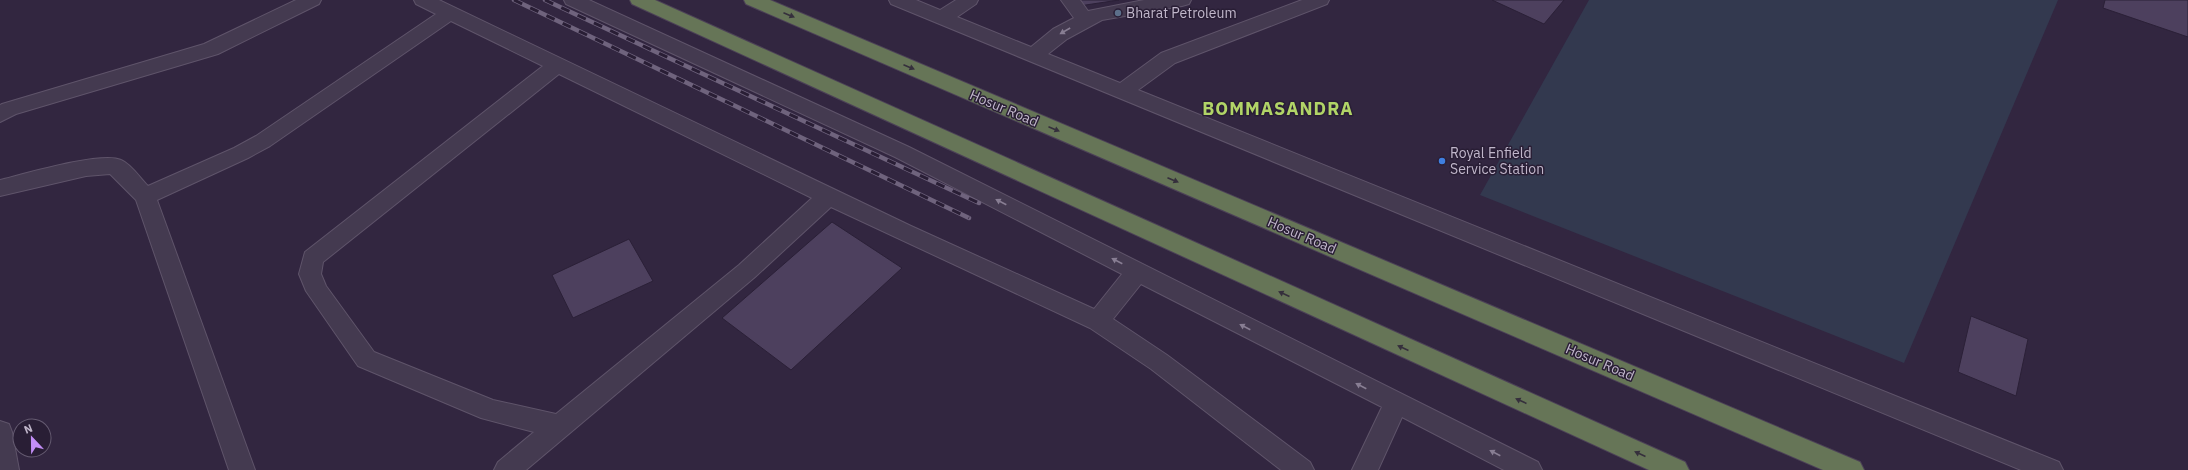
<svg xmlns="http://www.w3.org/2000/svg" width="2188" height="470" font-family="'IBM Plex Sans',sans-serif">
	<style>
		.green { fill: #33394f }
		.building { fill: #4d405e; stroke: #2b2037 }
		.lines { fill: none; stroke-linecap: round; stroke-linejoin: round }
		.minor-casing { stroke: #5f546a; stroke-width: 2 }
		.highway-casing { stroke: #4c4157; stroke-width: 2 }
		.minor { fill: #443a50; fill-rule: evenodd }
		.highway { fill: #667557; fill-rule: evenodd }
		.rail-casing { stroke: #6f637d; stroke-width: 4.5 }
		.rail { stroke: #291e35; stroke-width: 3; stroke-dasharray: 9; stroke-linecap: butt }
		.oneway { fill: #352f3c }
		.oneway2 { fill: #887e93 }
		.service-dot { fill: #5c6f8a; stroke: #291e35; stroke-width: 1.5 }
		.shop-dot { fill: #3f7fe0; stroke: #291e35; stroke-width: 1.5 }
		.labels { text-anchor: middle; stroke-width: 3; stroke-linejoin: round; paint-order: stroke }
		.poi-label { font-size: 14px; fill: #c0b6ca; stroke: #291e35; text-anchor: start }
		.street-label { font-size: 14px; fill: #c0b6ca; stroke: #291e35 }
		.district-label { font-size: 18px; font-weight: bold; letter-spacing: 1px; fill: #b1d467; stroke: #291e35 }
	</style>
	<rect width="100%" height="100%" fill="#322640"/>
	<path class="green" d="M1589 0H2058L1904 363 1480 195Z"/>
	<path class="building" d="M1077 0H1119L1079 6Z
		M1492 0H1564L1544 24Z
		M2105 0H2188V37L2103 8Z
		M832 222 902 268 791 370 722 318Z
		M629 239 653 281 573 318 552 275Z
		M1971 316 2028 339 2016 396 1958 372Z"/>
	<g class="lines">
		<g class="minor-casing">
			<path id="minor" d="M296 0H321L319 4 218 54 16 114 0 122V105L2 104 204 44Z
				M414 0H439L911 226 1094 309 1122 274 895 157 566 4 564 0H589L909 147 1538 462 1542 470H1504L1402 417 1378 470H1352L1382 407 1141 284 1113 319 1167 355 1310 462 1314 470H1281L1151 369 1090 328 831 207 755 277 526 470H494L498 462 534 432 481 418 358 366 306 291 299 274 305 252 543 66 451 21 270 146 248 158 157 200 255 470H229L136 200 110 174 86 176 0 196V180C24 174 102 151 121 160 131 164 140 178 148 186L234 148 256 136 436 14 416 4ZM559 74 812 198 739 265 556 414 493 400 374 352 326 286 321 274 323 262Z
				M889 0H916L940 10 956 0H978L976 4 957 17 1031 47 1053 29 1074 18 1061 0H1080L1088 11 1144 0H1191L1189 4 1182 6 1102 20 1067 39 1048 54 1120 83 1161 53 1302 0H1329L1327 4 1175 63 1138 90 2059 462 2063 470H2021L891 4Z
				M0 421 9 424 12 432 19 470H0Z"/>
		</g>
		<g class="highway-casing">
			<path id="highway" d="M630 0H655L1685 462 1689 470H1649L632 4Z
				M744 0H770L1860 462 1864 470H1823L746 4Z"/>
		</g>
		<use href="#minor" class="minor"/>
		<use href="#highway" class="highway"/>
		<g class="rail-casing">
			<path id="rail" d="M514 0 969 218
				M545 0 979 203"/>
		</g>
		<use href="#rail" class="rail"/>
	</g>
	<defs><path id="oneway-solid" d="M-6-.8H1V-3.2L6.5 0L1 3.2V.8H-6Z"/></defs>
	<g class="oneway">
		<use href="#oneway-solid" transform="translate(789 15) rotate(23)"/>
		<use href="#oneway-solid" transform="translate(909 67) rotate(23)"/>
		<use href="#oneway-solid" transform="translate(1054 129) rotate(23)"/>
		<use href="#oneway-solid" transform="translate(1173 180) rotate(23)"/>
		<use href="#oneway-solid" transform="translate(1284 294) rotate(-156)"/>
		<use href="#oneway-solid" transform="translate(1403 348) rotate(-156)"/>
		<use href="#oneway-solid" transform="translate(1521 401) rotate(-156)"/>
		<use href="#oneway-solid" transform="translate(1640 454) rotate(-156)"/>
	</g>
	<g class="oneway2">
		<use href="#oneway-solid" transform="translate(1065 31) rotate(150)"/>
		<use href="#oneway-solid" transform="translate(1001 202) rotate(-153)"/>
		<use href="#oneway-solid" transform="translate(1117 261) rotate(-153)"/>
		<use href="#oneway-solid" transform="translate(1245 327) rotate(-153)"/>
		<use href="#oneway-solid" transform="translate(1361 386) rotate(-153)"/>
		<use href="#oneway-solid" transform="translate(1495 453) rotate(-153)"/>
	</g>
	<circle class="service-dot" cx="1118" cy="13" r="4"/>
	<circle class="shop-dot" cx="1442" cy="161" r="4"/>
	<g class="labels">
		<g class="poi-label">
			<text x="1126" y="18">Bharat Petroleum</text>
			<text x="1450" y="158">Royal Enfield<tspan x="1450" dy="16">Service Station</tspan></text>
		</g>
		<g class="street-label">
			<text transform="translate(1004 108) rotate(23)" y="5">Hosur Road</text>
			<text transform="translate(1302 235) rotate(23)" y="5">Hosur Road</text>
			<text transform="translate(1600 362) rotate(23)" y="5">Hosur Road</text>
		</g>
		<g class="district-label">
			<text x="1278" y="115">BOMMASANDRA</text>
		</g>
	</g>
	<g transform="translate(32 438) rotate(338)"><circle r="19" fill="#291e35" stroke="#655b71"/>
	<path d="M0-3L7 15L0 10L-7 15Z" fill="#c38ef7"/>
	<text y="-6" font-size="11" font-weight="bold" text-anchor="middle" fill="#c0b6ca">N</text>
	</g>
</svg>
